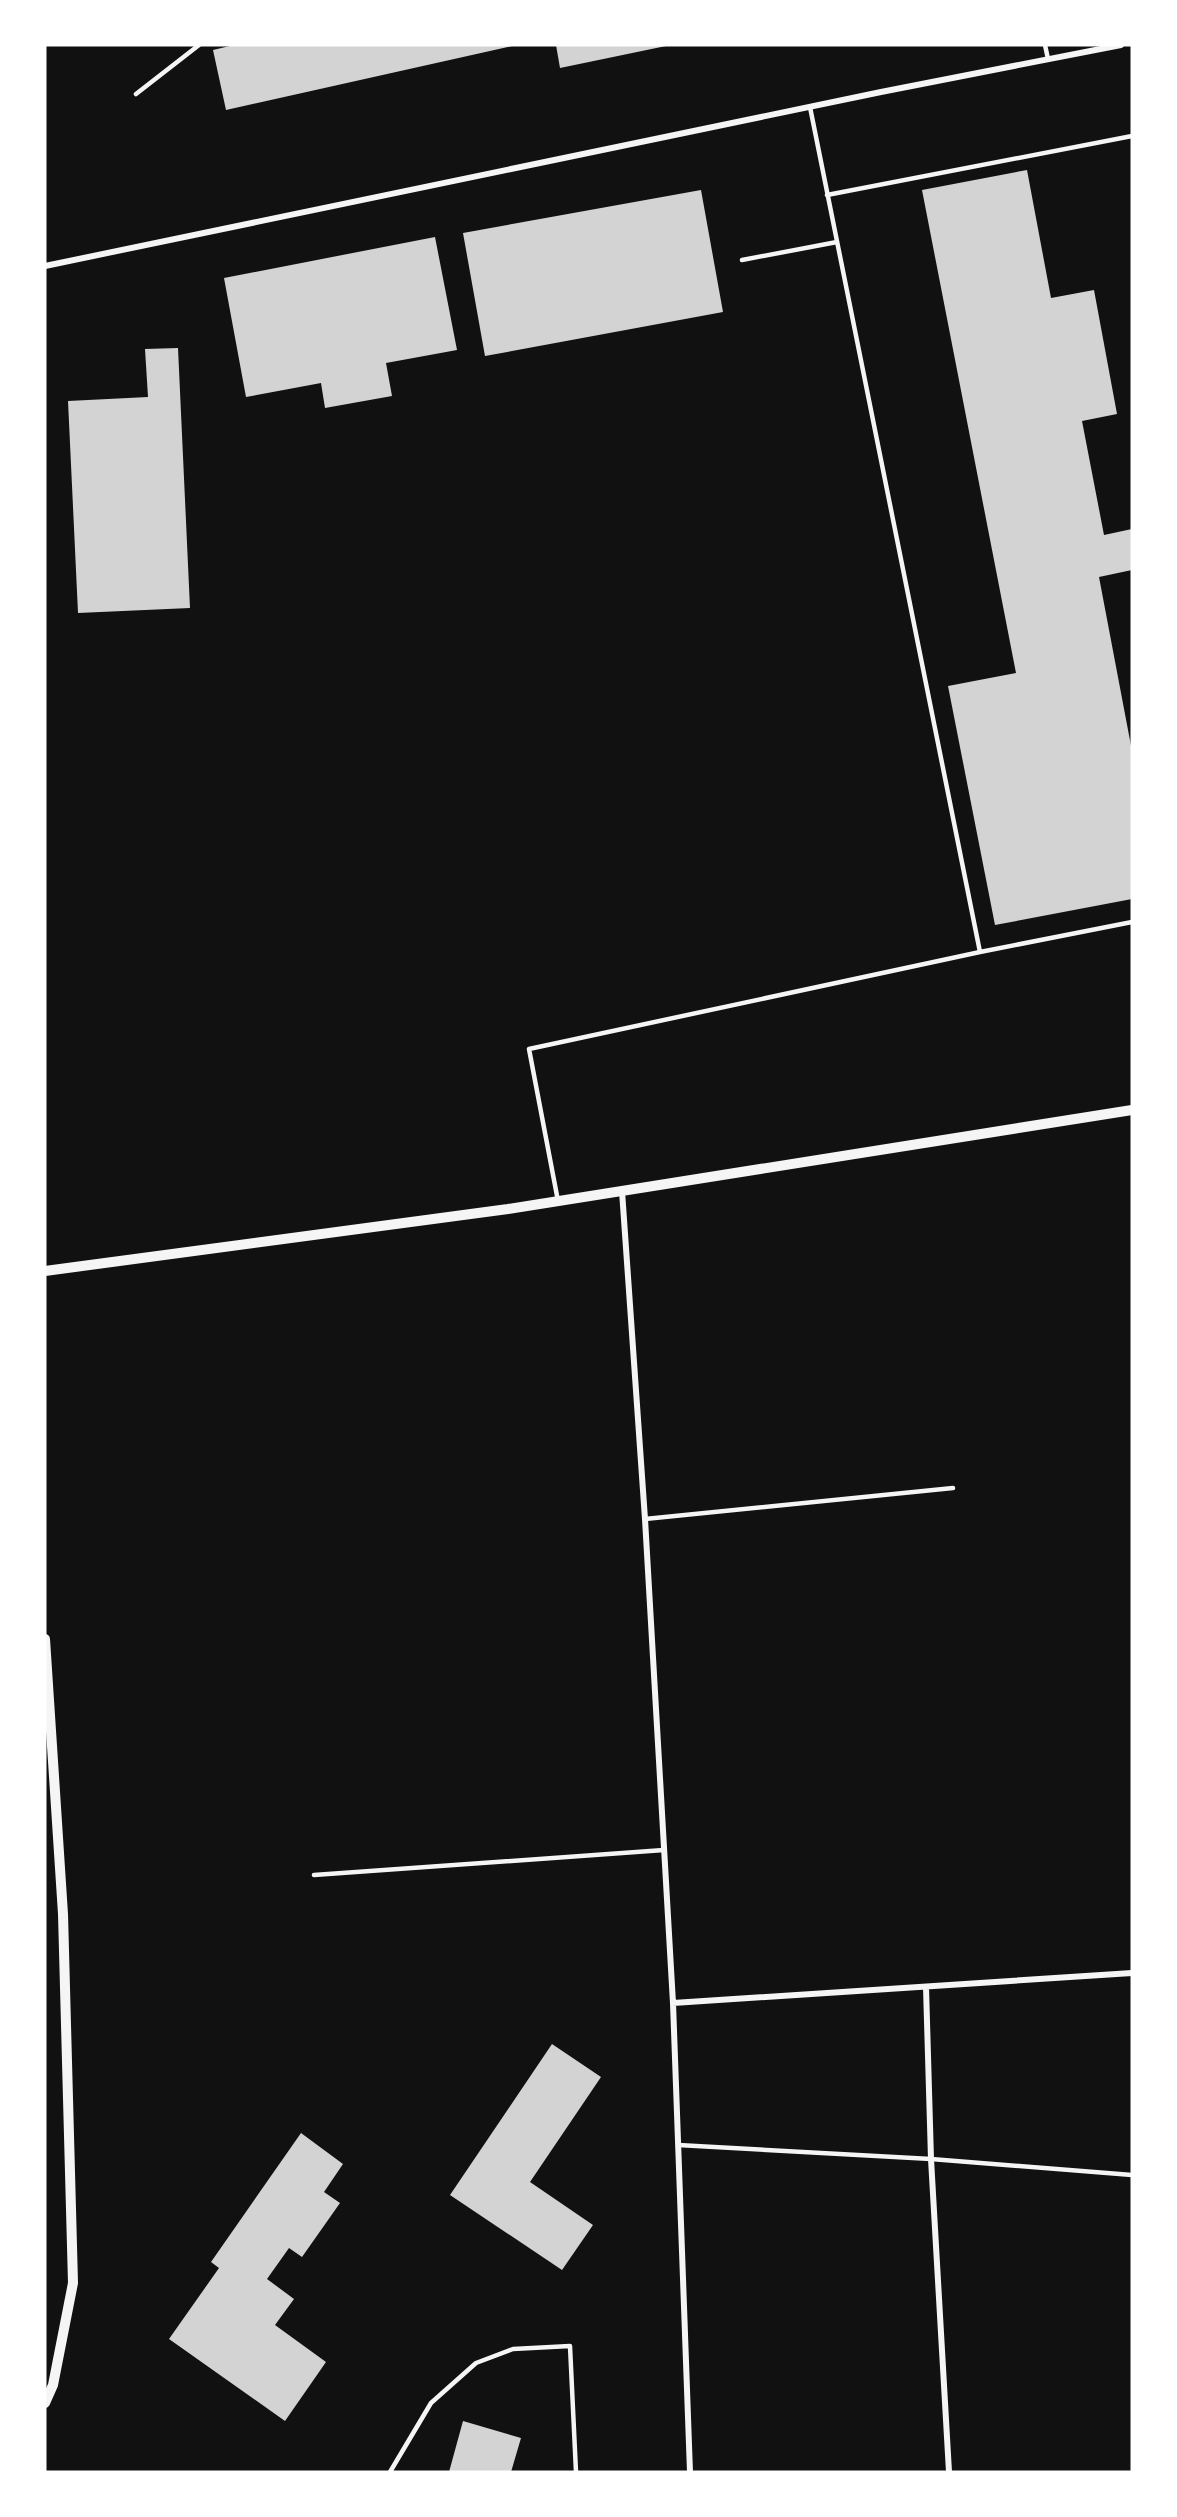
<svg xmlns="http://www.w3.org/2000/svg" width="1177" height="2517" font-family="'PT Sans',sans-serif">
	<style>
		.building { fill: #d3d3d3 }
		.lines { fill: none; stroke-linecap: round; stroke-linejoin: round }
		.service { stroke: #f5f5f5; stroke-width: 4.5 }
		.minor { stroke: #f5f5f5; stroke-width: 6 }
		.tertiary { stroke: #f5f5f5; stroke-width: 10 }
	</style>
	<rect width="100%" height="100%" fill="#111"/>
	<path class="building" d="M234 45H512V46L226 110 213 50Z
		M556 45H666V46L560 68Z
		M1027 170 1051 298 1094 290 1117 414 1082 421 1104 535 1132 529V570L1099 577 1132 751V899L995 925 948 686 1016 673 922 190Z
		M701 190 723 312 485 356 463 233Z
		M435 237 457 350 386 363 392 396 325 408 321 383 246 397 224 278Z
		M178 348 190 608 78 613 68 401 148 397 145 349Z
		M552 2044 601 2077 530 2182 593 2225 562 2270 450 2195Z
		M301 2133 343 2164 324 2192 340 2203 302 2257 289 2248 267 2279 294 2299 275 2325 326 2362 285 2421 169 2339 219 2268 211 2262Z
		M463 2421 521 2438 511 2472H449Z"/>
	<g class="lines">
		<path class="service" d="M1045 45 1048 59
			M136 94 199 45
			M827 195 1132 136
			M742 260 837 242
			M980 952 1132 922
			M558 1201 529 1049 980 952 810 107
			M645 1519 953 1488
			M314 1875 664 1850
			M678 2145 931 2159 1132 2175
			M390 2472 431 2403 476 2363 513 2349 570 2346 576 2472"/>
		<path class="minor" d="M45 266 881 92 1121 45
			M622 1191 645 1519 673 2003 690 2472
			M926 1987 931 2159 949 2472
			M673 2003 1132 1973"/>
		<path class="tertiary" d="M45 1271 508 1209 1132 1110
			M45 1639 63 1914 73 2283 53 2385 45 2403"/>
	</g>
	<rect width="1177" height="2517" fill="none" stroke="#ffffff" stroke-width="93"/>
</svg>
